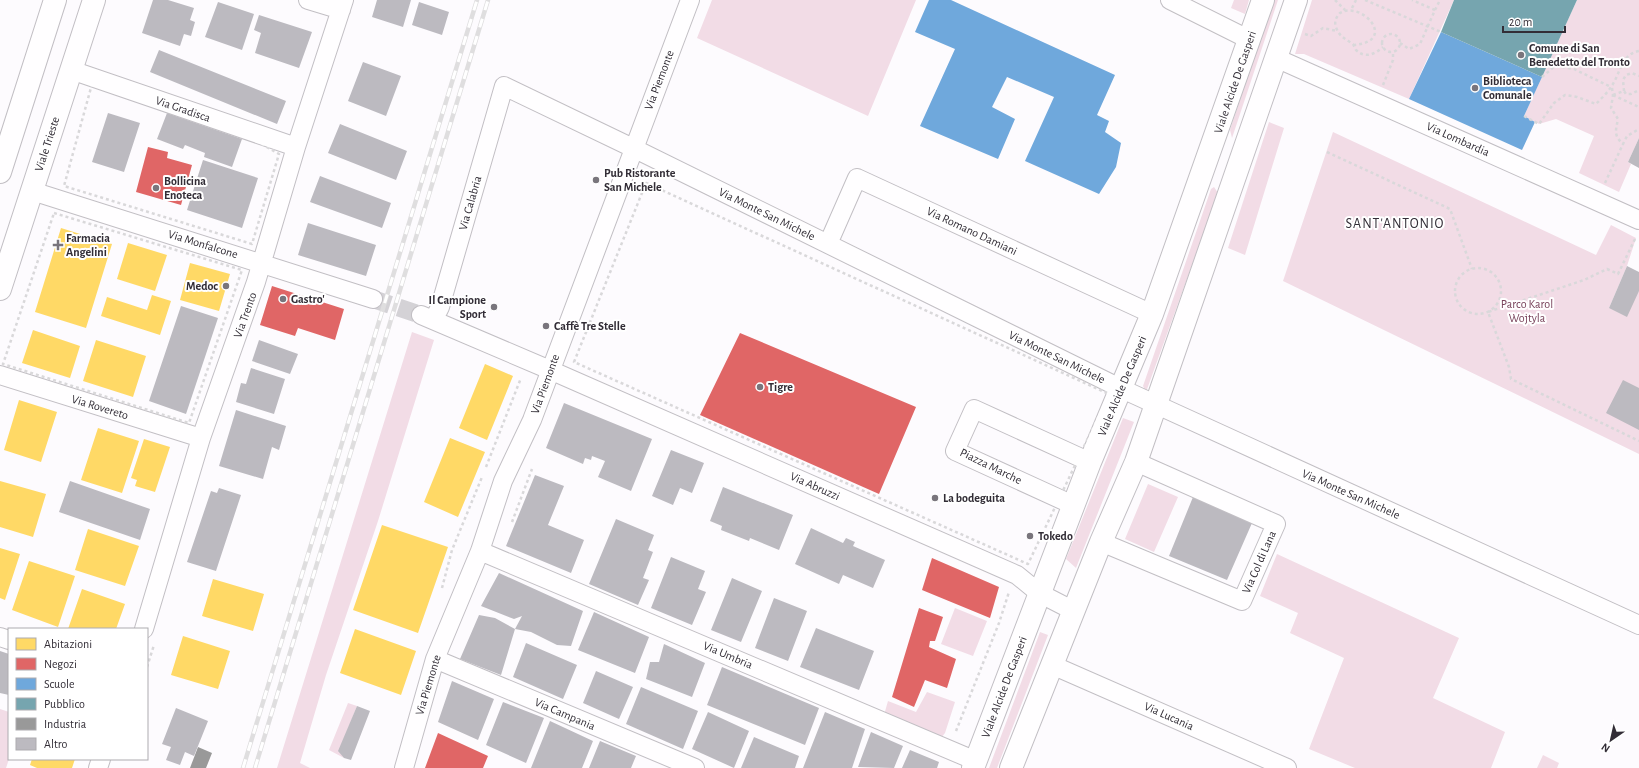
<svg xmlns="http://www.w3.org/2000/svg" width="1639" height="768" font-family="'Alegreya Sans',sans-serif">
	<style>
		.green { fill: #f2dce6 }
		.homes { fill: #ffd966 }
		.shops { fill: #e06666 }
		.schools { fill: #6fa8dc }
		.public { fill: #76a5af }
		.industry { fill: #999 }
		.building { fill: #bcbac0 }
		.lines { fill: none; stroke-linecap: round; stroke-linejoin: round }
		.minor-tunnel { stroke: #d4d2d6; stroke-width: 18; stroke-dasharray: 18 9; stroke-linecap: butt }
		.minor-casing { stroke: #c2bfc4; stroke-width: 20 }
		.tertiary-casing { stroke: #c2bfc4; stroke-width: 24 }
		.path { stroke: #d9d8da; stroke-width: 2.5; stroke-dasharray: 3 3; stroke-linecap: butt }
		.minor { stroke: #fffeff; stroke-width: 18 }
		.tertiary { stroke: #fffeff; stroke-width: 22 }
		.rail-casing { stroke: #dfdedf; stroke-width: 4.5 }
		.rail { stroke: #fff; stroke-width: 3; stroke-dasharray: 9; stroke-linecap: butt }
		.poi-dot { fill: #79757c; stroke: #fff; stroke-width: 1.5 }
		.labels { text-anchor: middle; stroke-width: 4; stroke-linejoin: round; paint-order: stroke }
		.poi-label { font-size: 12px; font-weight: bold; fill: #322d36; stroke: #fff; text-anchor: start }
		.street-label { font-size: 12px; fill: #322d36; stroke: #fff }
		.park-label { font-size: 12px; fill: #774159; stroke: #fff }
		.quarter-label { font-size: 14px; letter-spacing: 1px; fill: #322d36; stroke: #fff }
	</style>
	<rect width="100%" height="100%" fill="#fdfbfe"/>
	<path class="green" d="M712 0H916L868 116 697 38Z
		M1234 0H1249L1245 14 1231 8Z
		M1273 0H1278L1232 138 1230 130Z
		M1312 0H1454L1409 99 1304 54H1295Z
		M1577 0H1639V138L1628 162 1631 164 1619 192 1579 173 1594 136 1556 119 1539 124 1524 116Z
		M1269 122 1284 128 1245 255 1228 248Z
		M1333 132 1596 255 1611 225 1636 238 1627 266 1609 308 1639 291V454L1283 281Z
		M1214 187 1218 193 1146 392 1143 386 1211 189Z
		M412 332 434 340 378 521 326 675 300 763 310 768H277Z
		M1123 418 1134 422 1076 568 1066 559Z
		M1148 484 1178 497 1154 552 1125 539Z
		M1277 554 1459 638 1433 698 1505 732 1491 768H1355L1309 749 1344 658 1290 633 1298 613 1260 596Z
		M955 608 987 621 973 656 941 644Z
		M1040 632 1048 635 997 768H989Z
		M927 692 955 702 945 733 941 738 884 715 888 701 916 712Z
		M348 703 357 706 339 751 344 758 329 750Z
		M0 709 9 712V759L6 768H0Z
		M1543 755 1559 763 1557 768H1537Z"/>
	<path class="homes" d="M61 228 112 244 86 328 35 312Z
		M128 243 167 255 155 291 117 279Z
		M190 263 230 274 219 311 180 300Z
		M152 295 171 301 160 335 101 316 107 297 147 310Z
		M33 330 80 346 70 378 22 363Z
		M96 340 146 356 133 397 83 381Z
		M485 364 513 376 487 440 459 428Z
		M19 400 57 412 41 462 4 450Z
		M98 428 139 441 122 493 81 480Z
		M450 438 485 452 458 517 424 502Z
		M144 439 170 447 155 492 135 486 137 480 131 478Z
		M0 481 46 494 33 537 0 527Z
		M382 525 448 547 418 633 353 610Z
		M88 529 139 546 125 586 75 570Z
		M0 548 20 554 5 600 0 598Z
		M29 561 75 576 58 627 12 610Z
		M213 579 264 594 253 631 202 616Z
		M82 589 125 604 116 629H68Z
		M355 629 416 651 401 695 340 673Z
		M183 636 230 651 218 689 171 675Z
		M32 759H75L72 768H37L30 765Z"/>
	<path class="shops" d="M148 147 168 152 167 158 192 165 181 205 136 192Z
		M272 286 344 309 335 340 298 328 295 336 260 325Z
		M740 333 916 407 879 494 700 415Z
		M932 558 999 587 990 618 922 590Z
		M919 608 943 617 935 641H930L929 647 956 659 947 688 925 680 914 707 892 697Z
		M438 733 488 756 483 768H425Z"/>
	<path class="schools" d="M929 0H951L1115 75 1097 115 1109 121 1105 132 1121 143 1116 167 1099 194 1025 161 1054 97 1007 77 992 107 1015 119 998 159 920 126 955 49 915 32Z
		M1441 32 1542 77 1524 116 1535 122 1522 150 1409 99Z"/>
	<path class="public" d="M1454 0H1577L1542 77 1441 32Z"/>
	<path class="industry" d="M198 747 212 753 206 768H190Z"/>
	<path class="building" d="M153 0H168L194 8 190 20 195 22 191 36 184 34 180 46 142 33Z
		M377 0H411L403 27 372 17Z
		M218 2 254 14 242 50 205 37Z
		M419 2 449 12 442 35 412 25Z
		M259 15 312 32 299 68 255 53 261 33 254 30Z
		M159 50 286 101 277 124 150 72Z
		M363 62 401 76 386 116 348 101Z
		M108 113 140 123 124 172 92 162Z
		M167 113 242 139 232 167 204 157 205 153 185 145 183 149 157 139Z
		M340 124 407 151 396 180 328 153Z
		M1639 138V168L1628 162Z
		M203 160 258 178 242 228 187 210Z
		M320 176 391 203 382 228 310 202Z
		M308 223 376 245 366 276 298 255Z
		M1627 266 1639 272V291L1627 317 1609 308Z
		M181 306 218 318 186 414 149 401Z
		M259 340 298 354 290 374 252 361Z
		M251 368 285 379 274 414 236 402 241 383 246 384Z
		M1623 380 1639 388V430L1606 413Z
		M564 403 652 439 631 491 598 477 605 461 592 456 591 460 585 458 583 464 546 448Z
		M236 410 286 426 279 450 272 447 263 479 219 466Z
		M671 450 704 463 692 493 680 488 673 505 652 496Z
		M535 475 564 486 548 525 584 540 571 573 506 546Z
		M70 481 150 509 140 540 59 512Z
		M723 487 793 515 779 550 750 538 749 541 721 530 722 526 710 521Z
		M219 488 241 495 216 571 187 562 211 491 217 493Z
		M1193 497 1252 523 1227 580 1169 556Z
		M616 519 654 535 648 550 653 552 643 578 649 580 638 605 589 584Z
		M811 528 843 543 846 538 855 542 853 546 885 560 873 588 843 575 839 584 795 564Z
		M671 557 705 571 698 589 706 592 692 625 651 608Z
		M499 573 583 611 571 646 557 645 531 632 515 629 501 675 460 659 479 615 495 618 515 629 522 616 514 619 481 606Z
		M732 578 762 591 741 642 711 630Z
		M774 598 807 611 788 661 755 648Z
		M594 612 649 637 635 673 578 650Z
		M816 628 874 651 859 690 800 667Z
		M526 643 577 665 563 699 513 677Z
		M664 644 705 663 692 697 646 679 650 662H659Z
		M0 651 9 654V695L0 693Z
		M722 667 819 708 805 745 707 705Z
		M596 671 633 687 619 719 583 703Z
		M452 681 494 699 478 740 438 722Z
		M641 687 698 711 683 749 626 724Z
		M503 702 544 718 526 763 486 745Z
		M357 706 370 711 351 760 344 758 338 751Z
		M176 708 208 721 194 756 185 752 180 765 166 760 171 747 162 744Z
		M708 712 749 731 734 768 692 749Z
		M825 712 865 729 852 768H803Z
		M550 721 593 741 582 768H531Z
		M871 732 903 746 894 768 858 767Z
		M754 737 799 756 795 768H741Z
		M600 741 636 756 631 768H589Z
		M910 750 939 762 937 768H902Z"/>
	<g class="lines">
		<path class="minor-tunnel" d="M373 299 421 315"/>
		<g class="minor-casing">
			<path id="minor" d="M308 0 341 10
				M1170 0 1250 40
				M1276 58 1639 220
				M71 70 296 147
				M32 191 373 299
				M828 244 857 178 1152 314
				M421 315 550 370 1017 575 1039 593 1074 611
				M434 319 440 307 504 86 633 148 1122 389 1639 625
				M0 375 201 438
				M1073 505 955 451 974 409 1090 462
				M1101 542 1242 601 1276 524 1136 462
				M480 551 976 761
				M144 629 201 438 256 282 296 147 344 0
				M0 637 9 640
				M435 659 695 768
				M1052 665 1287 768
				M98 768 101 759
				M404 768 435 659 480 551 503 481 532 420 690 0"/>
		</g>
		<g class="tertiary-casing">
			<path id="tertiary" d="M0 172 55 0
				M0 289 94 0
				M973 768 1090 462 1152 314 1263 0
				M1011 768 1101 542 1136 462 1296 0"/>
		</g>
		<path class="path" d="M1335 0 1345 10
			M1365 0 1441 32
			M1352 8 1356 0
			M1435 10 1440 0
			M1382 43a9 9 0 1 1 18 0a9 9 0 1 1-18 0Z
			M1305 34 1311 36 1323 28 1337 31
			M1400 43 1409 49 1420 44 1435 10 1412 0
			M1353 45C1399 42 1362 0 1340 13 1336 17 1334 22 1336 27 1339 37 1346 39 1353 44 1354 46 1355 48 1356 50 1365 59 1375 54 1383 47
			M1542 77 1555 66 1574 69 1611 87
			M92 84 251 138 279 154 252 244 64 186Z
			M1383 85 1393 60V52
			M1612 88 1613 95 1611 108 1618 119C1616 130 1613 135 1623 144L1627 136 1639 129
			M1624 91 1623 80 1626 75 1632 73 1639 76
			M1613 95 1624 91 1626 94H1631L1639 90
			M1613 95 1639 107
			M1524 116 1539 124 1554 103 1565 95 1577 97 1596 104C1601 99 1607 93 1611 87 1620 75 1621 54 1639 51
			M1327 152 1450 209 1472 269
			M646 183 1109 394 1028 564 574 362Z
			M1605 183 1623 144
			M54 213 242 270 189 423 3 364Z
			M1635 239 1618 274 1607 269 1584 280 1488 312 1509 367 1511 379 1639 441
			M1455 291a23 23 0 1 1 46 0a23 23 0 1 1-46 0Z
			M486 467 521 378
			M512 522 532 469
			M442 588 452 550 482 477
			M147 667 154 645
			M956 731 999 623 1009 592"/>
		<use href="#minor" class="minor"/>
		<use href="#tertiary" class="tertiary"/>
		<g class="rail-casing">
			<path id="rail" d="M243 768 477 0
				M255 768 488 0"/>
		</g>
		<use href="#rail" class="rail"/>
	</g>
	<g class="poi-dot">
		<circle cx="1521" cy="55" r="4"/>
		<circle cx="1475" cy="88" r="4"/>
		<circle cx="596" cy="180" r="4"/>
		<circle cx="156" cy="188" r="4"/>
		<path d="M56 239h4v4h4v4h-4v4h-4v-4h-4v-4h4z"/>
		<circle cx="226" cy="286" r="4"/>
		<circle cx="283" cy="299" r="4"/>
		<circle cx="494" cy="307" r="4"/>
		<circle cx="546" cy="326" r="4"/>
		<circle cx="760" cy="387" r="4"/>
		<circle cx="935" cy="498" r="4"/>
		<circle cx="1030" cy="536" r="4"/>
	</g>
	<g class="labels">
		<g class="poi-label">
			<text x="1529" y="52">Comune di San<tspan x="1529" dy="14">Benedetto del Tronto</tspan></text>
			<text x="1483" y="85">Biblioteca<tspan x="1483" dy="14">Comunale</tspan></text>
			<text x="604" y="177">Pub Ristorante<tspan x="604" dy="14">San Michele</tspan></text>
			<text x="164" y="185">Bollicina<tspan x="164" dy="14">Enoteca</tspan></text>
			<text x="66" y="242">Farmacia<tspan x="66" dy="14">Angelini</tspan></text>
			<text x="218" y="290" text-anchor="end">Medoc</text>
			<text x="291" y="303">Gastro'</text>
			<text x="486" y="304" text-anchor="end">Il Campione<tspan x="486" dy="14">Sport</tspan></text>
			<text x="554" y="330">Caffè Tre Stelle</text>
			<text x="768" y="391">Tigre</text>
			<text x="943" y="502">La bodeguita</text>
			<text x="1038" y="540">Tokedo</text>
		</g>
		<g class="street-label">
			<text transform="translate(659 80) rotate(-69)" y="4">Via Piemonte</text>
			<text transform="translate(1235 82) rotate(-71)" y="4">Viale Alcide De Gasperi</text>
			<text transform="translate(183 109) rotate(19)" y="4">Via Gradisca</text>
			<text transform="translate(1458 139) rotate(24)" y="4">Via Lombardia</text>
			<text transform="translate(47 144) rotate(-72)" y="4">Viale Trieste</text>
			<text transform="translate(470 203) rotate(-74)" y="4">Via Calabria</text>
			<text transform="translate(767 214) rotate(26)" y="4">Via Monte San Michele</text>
			<text transform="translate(972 231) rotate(25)" y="4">Via Romano Damiani</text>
			<text transform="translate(203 244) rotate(17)" y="4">Via Monfalcone</text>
			<text transform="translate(245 315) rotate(-70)" y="4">Via Trento</text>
			<text transform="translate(1057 357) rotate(26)" y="4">Via Monte San Michele</text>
			<text transform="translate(545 384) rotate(-70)" y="4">Via Piemonte</text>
			<text transform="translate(1122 386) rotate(-67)" y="4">Viale Alcide De Gasperi</text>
			<text transform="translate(100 407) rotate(17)" y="4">Via Rovereto</text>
			<text transform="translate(991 466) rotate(26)" y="4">Piazza Marche</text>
			<text transform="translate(815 486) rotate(24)" y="4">Via Abruzzi</text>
			<text transform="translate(1351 494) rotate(24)" y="4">Via Monte San Michele</text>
			<text transform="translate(1259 562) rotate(-66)" y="4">Via Col di Lana</text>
			<text transform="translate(728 655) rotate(23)" y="4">Via Umbria</text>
			<text transform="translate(428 685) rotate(-73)" y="4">Via Piemonte</text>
			<text transform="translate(1004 687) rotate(-69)" y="4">Viale Alcide De Gasperi</text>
			<text transform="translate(565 714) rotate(23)" y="4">Via Campania</text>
			<text transform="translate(1169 716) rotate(24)" y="4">Via Lucania</text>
		</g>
		<g class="park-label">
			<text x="1527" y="308">Parco Karol<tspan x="1527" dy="14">Wojtyla</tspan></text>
		</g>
		<g class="quarter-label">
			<text x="1395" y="228">SANT'ANTONIO</text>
		</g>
	</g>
	<rect x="8" y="628" width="140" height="132" fill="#ffffff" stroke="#adabaf"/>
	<rect x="16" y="638" width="20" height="12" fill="#ffd966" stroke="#adabaf"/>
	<text x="44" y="648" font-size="12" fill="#322d36">Abitazioni</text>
	<rect x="16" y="658" width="20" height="12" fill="#e06666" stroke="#adabaf"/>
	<text x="44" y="668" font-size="12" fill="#322d36">Negozi</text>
	<rect x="16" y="678" width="20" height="12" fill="#6fa8dc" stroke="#adabaf"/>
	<text x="44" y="688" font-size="12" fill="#322d36">Scuole</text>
	<rect x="16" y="698" width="20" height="12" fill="#76a5af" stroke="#adabaf"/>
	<text x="44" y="708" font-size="12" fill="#322d36">Pubblico</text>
	<rect x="16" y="718" width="20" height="12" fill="#999999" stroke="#adabaf"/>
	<text x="44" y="728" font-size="12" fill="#322d36">Industria</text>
	<rect x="16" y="738" width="20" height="12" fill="#bcbac0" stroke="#adabaf"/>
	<text x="44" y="748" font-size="12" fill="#322d36">Altro</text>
	<g transform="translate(1611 740) rotate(214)" stroke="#ffffff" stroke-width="3" paint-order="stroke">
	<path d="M0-3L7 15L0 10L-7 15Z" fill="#322d36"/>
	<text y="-6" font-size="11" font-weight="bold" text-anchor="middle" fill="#322d36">N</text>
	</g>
	<path d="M1503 26v6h62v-6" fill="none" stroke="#322d36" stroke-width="2"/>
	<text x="1509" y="26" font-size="12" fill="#322d36" stroke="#ffffff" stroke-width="3" paint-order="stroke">20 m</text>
</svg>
